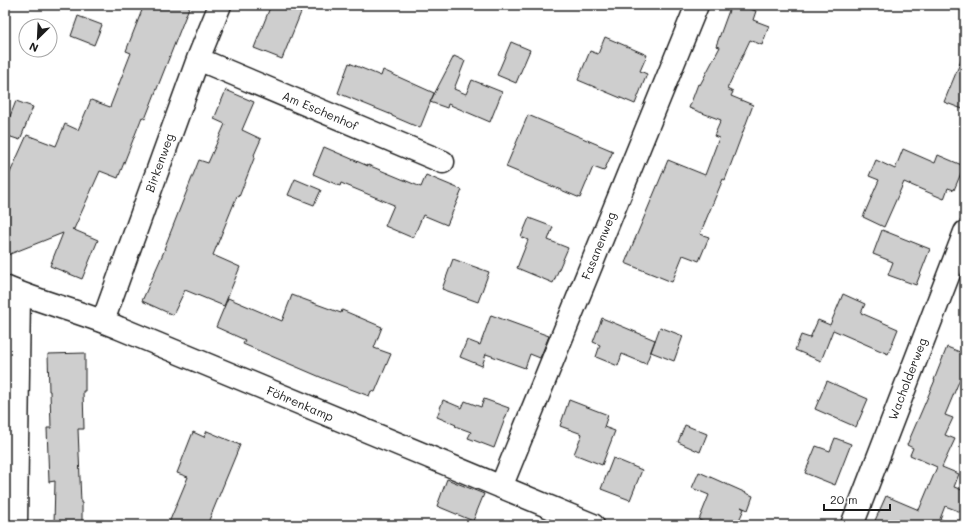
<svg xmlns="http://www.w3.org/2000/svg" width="970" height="530" font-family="Mali,sans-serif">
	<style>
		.building { fill: #cecece; stroke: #1c1c1c }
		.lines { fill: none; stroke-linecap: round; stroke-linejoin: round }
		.minor-casing { stroke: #1c1c1c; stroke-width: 25 }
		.minor { stroke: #fff; stroke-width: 22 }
		.labels { text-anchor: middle; stroke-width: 3; stroke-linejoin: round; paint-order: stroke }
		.street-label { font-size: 12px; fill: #1c1c1c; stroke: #fff }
	</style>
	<rect width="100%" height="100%" fill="#fff"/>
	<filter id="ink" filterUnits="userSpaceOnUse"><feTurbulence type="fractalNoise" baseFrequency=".025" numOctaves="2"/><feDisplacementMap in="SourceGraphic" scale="8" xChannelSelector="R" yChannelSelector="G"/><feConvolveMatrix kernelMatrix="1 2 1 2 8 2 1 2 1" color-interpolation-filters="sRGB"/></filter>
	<g filter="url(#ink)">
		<path class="building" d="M144 5H190L145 119 142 117 118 178 100 171 74 229H72L98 240 82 279 50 266 63 233 5 256V184L27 135 56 146 65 124 78 130 91 100 110 107 131 53 126 51Z
			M271 5H304L282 59 254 48Z
			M731 5H739L756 11 753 20 769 26 762 45 750 40 727 89 733 92 731 96 753 105 725 180 723 179 700 234 709 237 699 261 683 255 672 282 625 263 668 160 705 175 719 138 714 136 721 120 689 108 698 84 700 85 720 47 716 46Z
			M78 16 102 25 94 45 71 36Z
			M605 37 647 55 640 71 647 74 635 104 578 80 590 51 598 54Z
			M511 42 530 50 516 83 497 75Z
			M965 51V110L944 102Z
			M454 56 465 61 454 89 466 94 472 80 502 92 490 122 448 104 447 108 430 102Z
			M349 63 381 76 383 70 434 93 420 128 392 116V115L338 93Z
			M226 90 254 102 242 130 261 139 254 155 255 156 239 197 237 196 213 255 240 267 224 306 185 290 173 315 142 301 165 249H164L199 160 208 163 225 124 214 119Z
			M16 101 33 107 20 140 5 135V129Z
			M528 115 613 151 604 171 593 167 580 198 506 167Z
			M324 147 368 166V165L421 187 426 175 462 190 447 225 423 215 413 238 385 226 394 205 341 183 340 186 313 174Z
			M903 149 935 163 938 155 964 166 954 190 948 188 944 199 904 182 884 227 863 217 879 180 869 176 876 160 895 169Z
			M295 179 321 190 314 205 288 195Z
			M529 218 553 227 548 240 568 248 553 283 517 268 528 240 521 237Z
			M882 230 930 249 916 285 888 275 893 262 873 254Z
			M453 259 489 272 478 302 442 289Z
			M843 294 865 304 861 313 898 329 888 354 833 330 821 361 795 350 801 335 810 338 818 320 830 325Z
			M292 295 341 313 342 310 382 327 374 348 391 354 375 392 371 391 369 396 332 382 243 344 245 340 216 327 228 298 282 321Z
			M491 315 549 336 540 358 530 354 525 368 486 354 482 366 460 357 467 340 480 345Z
			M602 318 655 340 646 364 622 354 618 366 596 357 600 345 593 342Z
			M660 327 683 336 674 361 651 352Z
			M947 347 965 354V381L960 379 945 415 953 418 945 435 955 439 942 467 959 474 954 487 965 491V502L961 512 945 506 940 519 954 525H873L886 496 919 510 937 467 910 455 913 448 907 445 935 380H934Z
			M85 353V391H83L84 429H78L81 503H82V525H54L55 481 49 482 47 428H51L50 391H49L48 354Z
			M827 381 868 399 856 427 815 409Z
			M484 399 509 408 494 448 468 438 471 432 455 426 456 425 437 417 443 400 462 408 465 401 481 407Z
			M569 400 608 415 604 427 615 431 602 465 574 454 582 434 560 426Z
			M685 425 707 434 700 452 678 442Z
			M207 431 240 445 207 525H168L188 477 177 473 193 432 204 437Z
			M835 438 851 444 835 485 805 473 816 446 830 451Z
			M613 458 642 470 630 500 601 489Z
			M699 472 753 496 748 510 741 507 744 509 737 525H710L699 520 709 495 692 488Z
			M447 479 484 494 473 521 437 506Z"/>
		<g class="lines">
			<g class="minor-casing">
				<path id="minor" d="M198 59 443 162
					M5 287C42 303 82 312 119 328 277 394 435 460 593 525
					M103 321 198 59 220 5
					M501 487 697 5
					M16 525 19 293
					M852 525 965 232"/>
			</g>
			<use href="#minor" class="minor"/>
		</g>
	</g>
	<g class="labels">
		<g class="street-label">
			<text transform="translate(320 111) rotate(23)" y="4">Am Eschenhof</text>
			<text transform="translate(160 163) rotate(-70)" y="4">Birkenweg</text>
			<text transform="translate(599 246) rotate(-68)" y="4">Fasanenweg</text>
			<text transform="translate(908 379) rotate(-69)" y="4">Wacholderweg</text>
			<text transform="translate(300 404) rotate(23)" y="4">Föhrenkamp</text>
		</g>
	</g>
	<rect width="970" height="530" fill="none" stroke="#fff" stroke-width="20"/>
	<rect x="10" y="10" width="950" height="510" fill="none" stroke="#1c1c1c" stroke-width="1.5" filter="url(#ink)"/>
	<g transform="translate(38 38) rotate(204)"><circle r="19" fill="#ffffff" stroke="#a4a4a4"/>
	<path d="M0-3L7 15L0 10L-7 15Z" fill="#1c1c1c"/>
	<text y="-6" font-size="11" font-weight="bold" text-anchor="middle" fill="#1c1c1c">N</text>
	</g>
	<path d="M824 504v6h66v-6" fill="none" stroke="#1c1c1c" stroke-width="2"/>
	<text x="830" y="504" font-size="12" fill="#1c1c1c" stroke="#ffffff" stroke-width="3" paint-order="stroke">20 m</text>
</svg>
